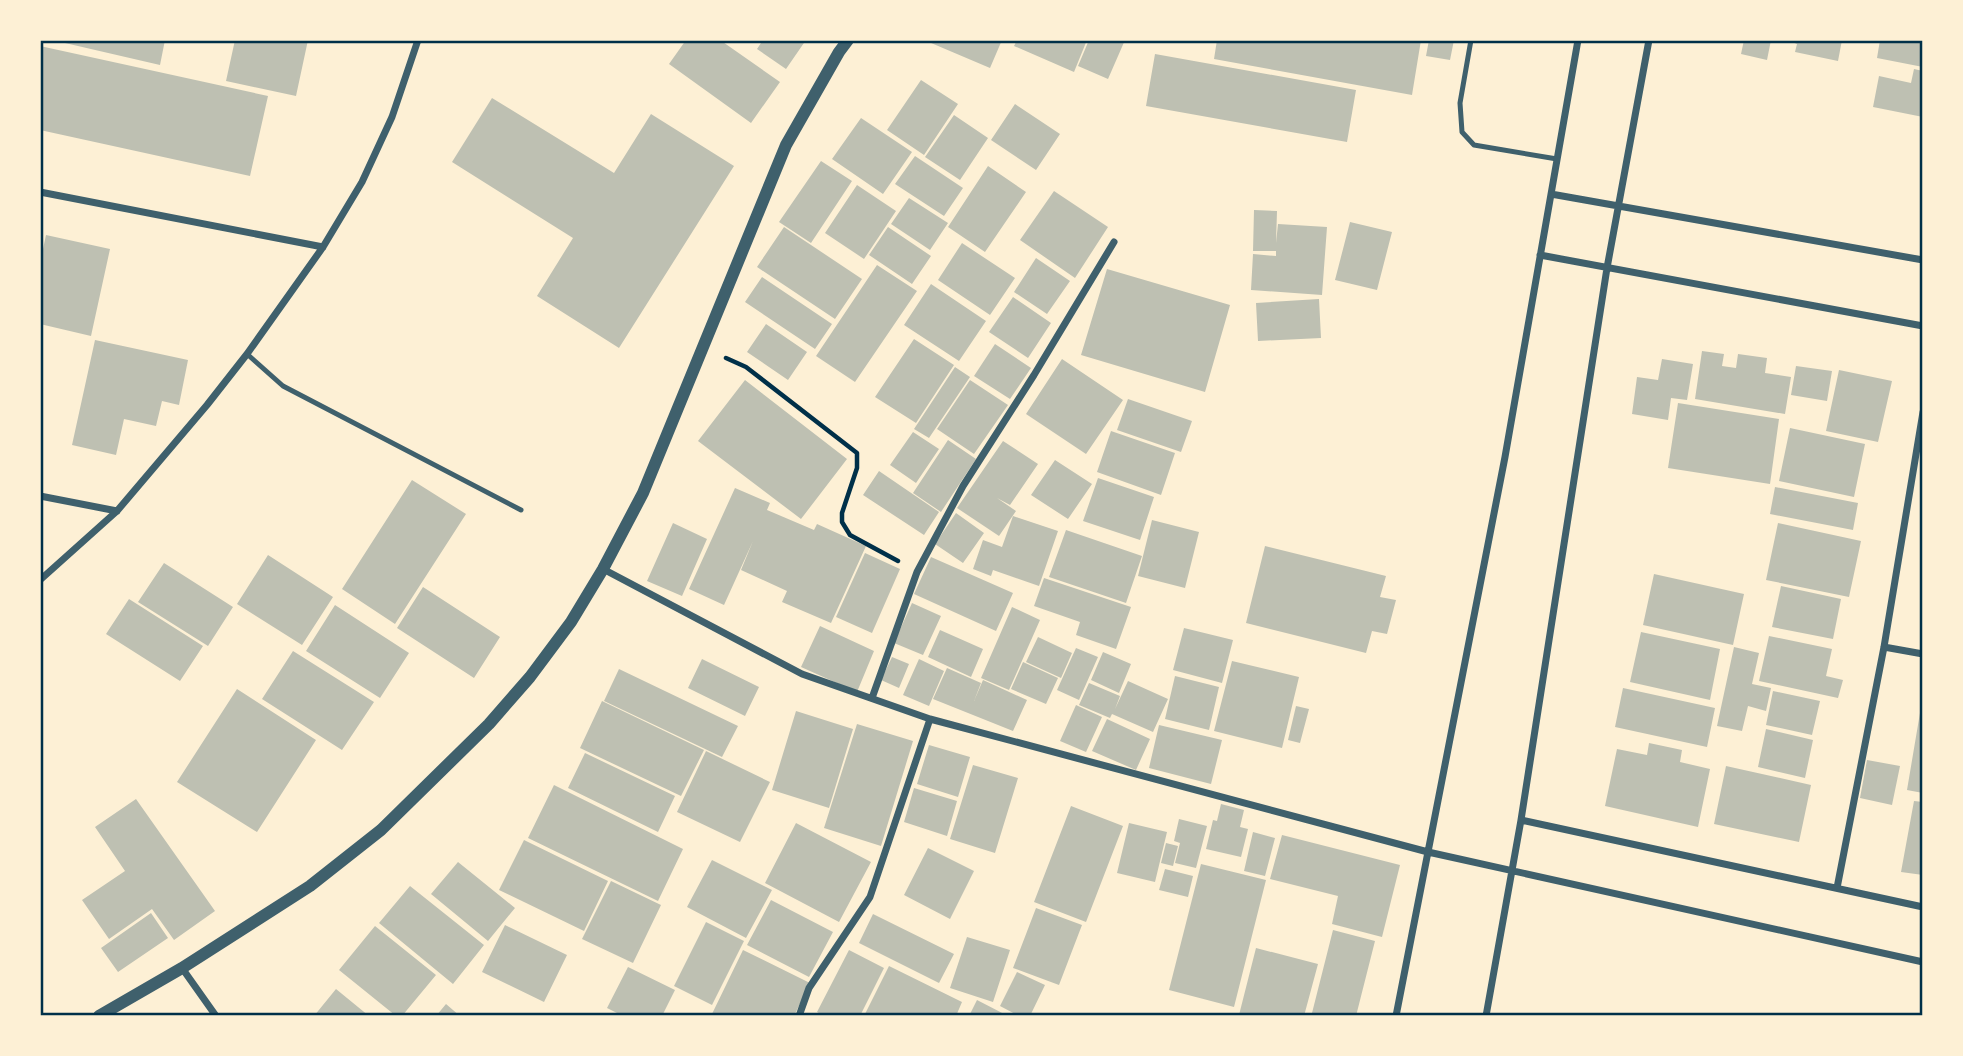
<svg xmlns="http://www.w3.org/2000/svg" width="1963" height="1056" font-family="'Fira Sans Condensed',sans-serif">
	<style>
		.building { fill: #bec0b2 }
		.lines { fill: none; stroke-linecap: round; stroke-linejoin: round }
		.path { stroke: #003049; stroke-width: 4.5 }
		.service { stroke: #3f606c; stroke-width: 5 }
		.minor { stroke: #3f606c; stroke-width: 7 }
		.tertiary { stroke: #3f606c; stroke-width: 12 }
		.neatline { fill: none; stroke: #003049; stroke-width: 2.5 }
	</style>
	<rect width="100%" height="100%" fill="#fdf0d5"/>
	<path class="building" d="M52 40H165L160 65Z
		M235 40H308L296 96 226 81Z
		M686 40H720L780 82 751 123 669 64Z
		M763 40H806L786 69 757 49Z
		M924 40H1002L990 68Z
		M1017 40H1087L1074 72 1014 46Z
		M1089 40H1125L1108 79 1078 66Z
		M1217 40H1421L1412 95 1214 59Z
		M1429 40H1454L1450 60 1426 56Z
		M1744 40H1771L1767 60 1741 54Z
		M1787 40H1842L1838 61 1795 52 1797 44Z
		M1880 40H1923V67L1877 58Z
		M40 46 268 96 250 176 40 130Z
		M1155 54 1356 90 1347 142 1146 106Z
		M1914 69 1923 71V117L1873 107 1879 76 1911 83Z
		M921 80 958 104 924 155 887 130Z
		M492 98 614 173 651 114 734 166 619 348 537 296 573 238 452 162Z
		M1015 104 1060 134 1036 170 991 140Z
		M954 115 988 138 960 180 925 157Z
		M861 118 912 152 883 194 832 159Z
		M915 156 963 188 944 216 895 184Z
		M821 161 852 181 811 243 779 222Z
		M988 166 1026 192 985 252 948 227Z
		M857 185 896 211 864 259 825 233Z
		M1054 191 1108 227 1075 278 1020 240Z
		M909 198 948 223 930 250 891 224Z
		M1254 210 1277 211 1276 243 1278 224 1327 227 1322 295 1251 290 1253 254 1276 256V251H1253Z
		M1350 222 1392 232 1377 290 1335 280Z
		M784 227 862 279 835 319 757 267Z
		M888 227 931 256 912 284 869 255Z
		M46 235 110 249 91 336 40 324V263Z
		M962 243 1015 278 990 315 938 280Z
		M1036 258 1070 281 1047 314 1014 292Z
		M877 265 917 291 855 382 816 356Z
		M1107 269 1230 305 1205 392 1081 355Z
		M762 277 832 324 815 349 745 302Z
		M931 284 986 321 959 361 904 325Z
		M1013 297 1051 323 1028 358 989 332Z
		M1319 299 1321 338 1258 341 1256 303Z
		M766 324 807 352 788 380 747 352Z
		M914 339 954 365 916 423 875 397Z
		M95 340 188 360 179 405 162 401 156 426 124 419 116 455 72 445Z
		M995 344 1031 368 1010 399 974 376Z
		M1702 351 1724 354 1722 366 1736 368 1738 354 1767 358 1765 373 1791 377 1785 414 1695 399Z
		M1062 359 1123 400 1086 454 1026 414Z
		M1662 359 1693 364 1687 400 1671 398 1668 420 1632 414 1637 377 1658 380Z
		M1796 366 1832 371 1827 401 1791 395Z
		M955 367 970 377 929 438 914 429Z
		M1839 370 1892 381 1878 442 1826 431Z
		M745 380 847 459 801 519 698 441Z
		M970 380 1008 405 974 454 937 429Z
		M1128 399 1192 421 1181 452 1117 430Z
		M1678 403 1779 419 1770 484 1668 468Z
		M1790 428 1865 444 1854 497 1779 481Z
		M1111 431 1175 453 1161 495 1097 472Z
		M913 432 939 449 916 483 890 465Z
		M948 440 976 459 941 512 913 493Z
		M1003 441 1038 464 1010 505 997 498 1016 511 999 536 957 508Z
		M1055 460 1092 484 1068 519 1031 495Z
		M879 471 939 512 924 535 863 495Z
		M1098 478 1154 497 1140 540 1083 521Z
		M412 480 466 514 395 624 342 589Z
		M1775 487 1858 503 1853 530 1770 514Z
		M735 488 770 503 767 510 814 530 817 524 866 546 831 623 782 602 787 591 741 570 753 541 724 605 689 589Z
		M956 513 984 533 963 563 935 544Z
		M1013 516 1058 531 1039 586 993 570 991 576 973 569 983 540 1002 547Z
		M1152 520 1199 532 1185 588 1138 576Z
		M673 523 707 539 682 596 647 581Z
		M1778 523 1861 541 1849 597 1766 580Z
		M1066 530 1142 556 1126 603 1049 577Z
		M1265 546 1386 576 1380 597 1396 600 1387 634 1372 631 1366 653 1246 623Z
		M865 553 900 569 872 633 836 617Z
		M268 555 333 597 302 645 237 604Z
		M931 557 1013 593 996 631 914 594Z
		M164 563 233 607 208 646 138 602Z
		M1654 574 1744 594 1733 645 1643 625Z
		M1044 578 1131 607 1116 649 1076 635 1080 622 1034 606Z
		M1781 586 1841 599 1833 639 1772 627Z
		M423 587 500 637 474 678 397 628Z
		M129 599 203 646 180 681 106 634Z
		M912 603 941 616 923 655 894 643Z
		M335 605 409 653 380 698 306 651Z
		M1012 607 1040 620 1009 690 981 678Z
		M820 626 874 651 857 692 801 667Z
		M1184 628 1233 640 1222 683 1173 670Z
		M940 630 983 649 971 677 928 657Z
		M1641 632 1720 649 1710 700 1630 682Z
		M1769 636 1832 649 1826 676 1843 680 1838 698 1759 681Z
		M1038 637 1072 653 1061 678 1026 662Z
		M1734 647 1759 653 1752 684 1771 688 1766 711 1748 706 1742 731 1717 726Z
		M1076 648 1098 657 1079 700 1057 690Z
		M293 651 374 702 342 750 262 699Z
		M1103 652 1131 664 1119 693 1091 680Z
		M892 657 909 664 899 688 881 680Z
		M702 659 759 687 745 716 688 688Z
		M919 659 944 671 929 706 903 695Z
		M1232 661 1299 677 1282 748 1214 731Z
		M1023 662 1058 678 1046 704 1011 689Z
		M947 668 981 683 974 701 983 680 1027 700 1013 731 933 699Z
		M619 669 738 726 722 757 604 701Z
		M1175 676 1219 687 1209 730 1165 719Z
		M1128 681 1168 699 1153 732 1112 714 1110 718 1079 705 1089 683 1120 696 1115 709Z
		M1623 688 1715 708 1707 747 1615 727Z
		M237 689 316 740 257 832 177 782Z
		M1773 691 1820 701 1812 735 1766 725Z
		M602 701 704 750 681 796 580 748Z
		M1076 705 1102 717 1086 752 1060 741Z
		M1296 706 1309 709 1300 743 1288 740Z
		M1921 707H1923V793L1907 790Z
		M796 711 853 729 829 808 772 790Z
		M1107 719 1150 739 1136 770 1092 751Z
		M857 724 913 741 881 846 824 828Z
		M1159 725 1222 740 1211 784 1149 768Z
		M1766 729 1813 740 1805 778 1758 767Z
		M1649 743 1682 750 1680 762 1710 769 1698 827 1605 806 1617 749 1647 755Z
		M929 745 970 757 958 797 917 784Z
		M706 751 770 782 740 842 677 812Z
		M585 753 675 796 658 832 568 788Z
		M1867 760 1900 766 1892 805 1860 798Z
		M973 765 1018 778 995 853 950 839Z
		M1726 766 1811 785 1799 842 1714 824Z
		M554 785 683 849 658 901 528 838Z
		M914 788 957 801 947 836 904 822Z
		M136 799 215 911 174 940 152 909 109 939 82 900 125 871 95 827Z
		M1914 801 1923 802V875L1901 872Z
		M1221 804 1244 810 1240 827 1248 829 1241 857 1206 849 1213 820 1217 821Z
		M1071 806 1123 826 1086 922 1034 902Z
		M1179 819 1207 826 1196 868 1175 863 1180 843 1174 841Z
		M796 823 871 862 839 922 765 883Z
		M1129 823 1167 832 1155 882 1117 873Z
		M1253 832 1275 838 1265 876 1244 871Z
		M1282 835 1400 865 1382 937 1332 924 1338 896 1270 879Z
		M524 840 608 881 584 931 499 890Z
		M1166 843 1178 846 1173 866 1161 863Z
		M928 848 974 871 950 919 904 895Z
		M712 860 772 890 746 938 687 907Z
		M458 862 515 908 488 941 431 894Z
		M1201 864 1266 880 1234 1007 1169 990Z
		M1165 869 1193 876 1188 897 1159 890Z
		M611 881 661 905 633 963 582 939Z
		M410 886 484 945 453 984 379 923Z
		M771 900 833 932 809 977 747 945Z
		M1036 908 1082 925 1059 985 1013 968Z
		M151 913 168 938 118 972 101 948Z
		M873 914 954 954 939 983 859 943Z
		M706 922 744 941 712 1005 674 986Z
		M505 925 567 955 544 1002 482 972Z
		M375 926 436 975 402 1016H396L339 970Z
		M1333 930 1375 941 1356 1016H1323L1312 1013Z
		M967 937 1010 950 993 1002 950 988Z
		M1256 948 1318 964 1304 1016 1239 1015Z
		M743 950 810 983 794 1016H711Z
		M849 950 884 968 860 1016H824L817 1012Z
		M889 966 962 1002 956 1016H864Z
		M628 967 675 990 662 1016H623L607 1008Z
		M1017 972 1045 985 1030 1016H1019L1000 1006Z
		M336 989 369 1016H314Z
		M977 1000 1008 1016H969Z
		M446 1004 460 1016H436Z"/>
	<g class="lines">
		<path class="path" d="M726 358 746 367 857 453V468L842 513V522L850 535 898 561"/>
		<path class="service" d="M1471 40 1460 103 1462 132 1474 145 1557 159
			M247 354 283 386 521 510"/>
		<path class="minor" d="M40 192 323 247
			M1551 194 1923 260
			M1540 255 1923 326
			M40 496 117 511
			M603 569 802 674 930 719 1428 852 1923 962
			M40 580 117 511 207 405 247 354 323 247 362 182 392 117 418 40
			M1884 647 1923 654
			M872 698 917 572 963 486 1034 375 1114 242
			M1521 820 1923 907
			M1837 888 1884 647 1923 412
			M182 968 216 1016
			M799 1016 809 988 870 897 930 719
			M1396 1016 1505 457 1578 40
			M1486 1016 1521 820 1607 268 1649 40"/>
		<path class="tertiary" d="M99 1016 182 968 310 886 381 830 489 724 530 677 571 622 603 569 643 493 786 145 839 52 848 40"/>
	</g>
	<rect width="1963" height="1056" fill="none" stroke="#fdf0d5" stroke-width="84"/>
	<rect x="42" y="42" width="1879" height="972" class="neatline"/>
</svg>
